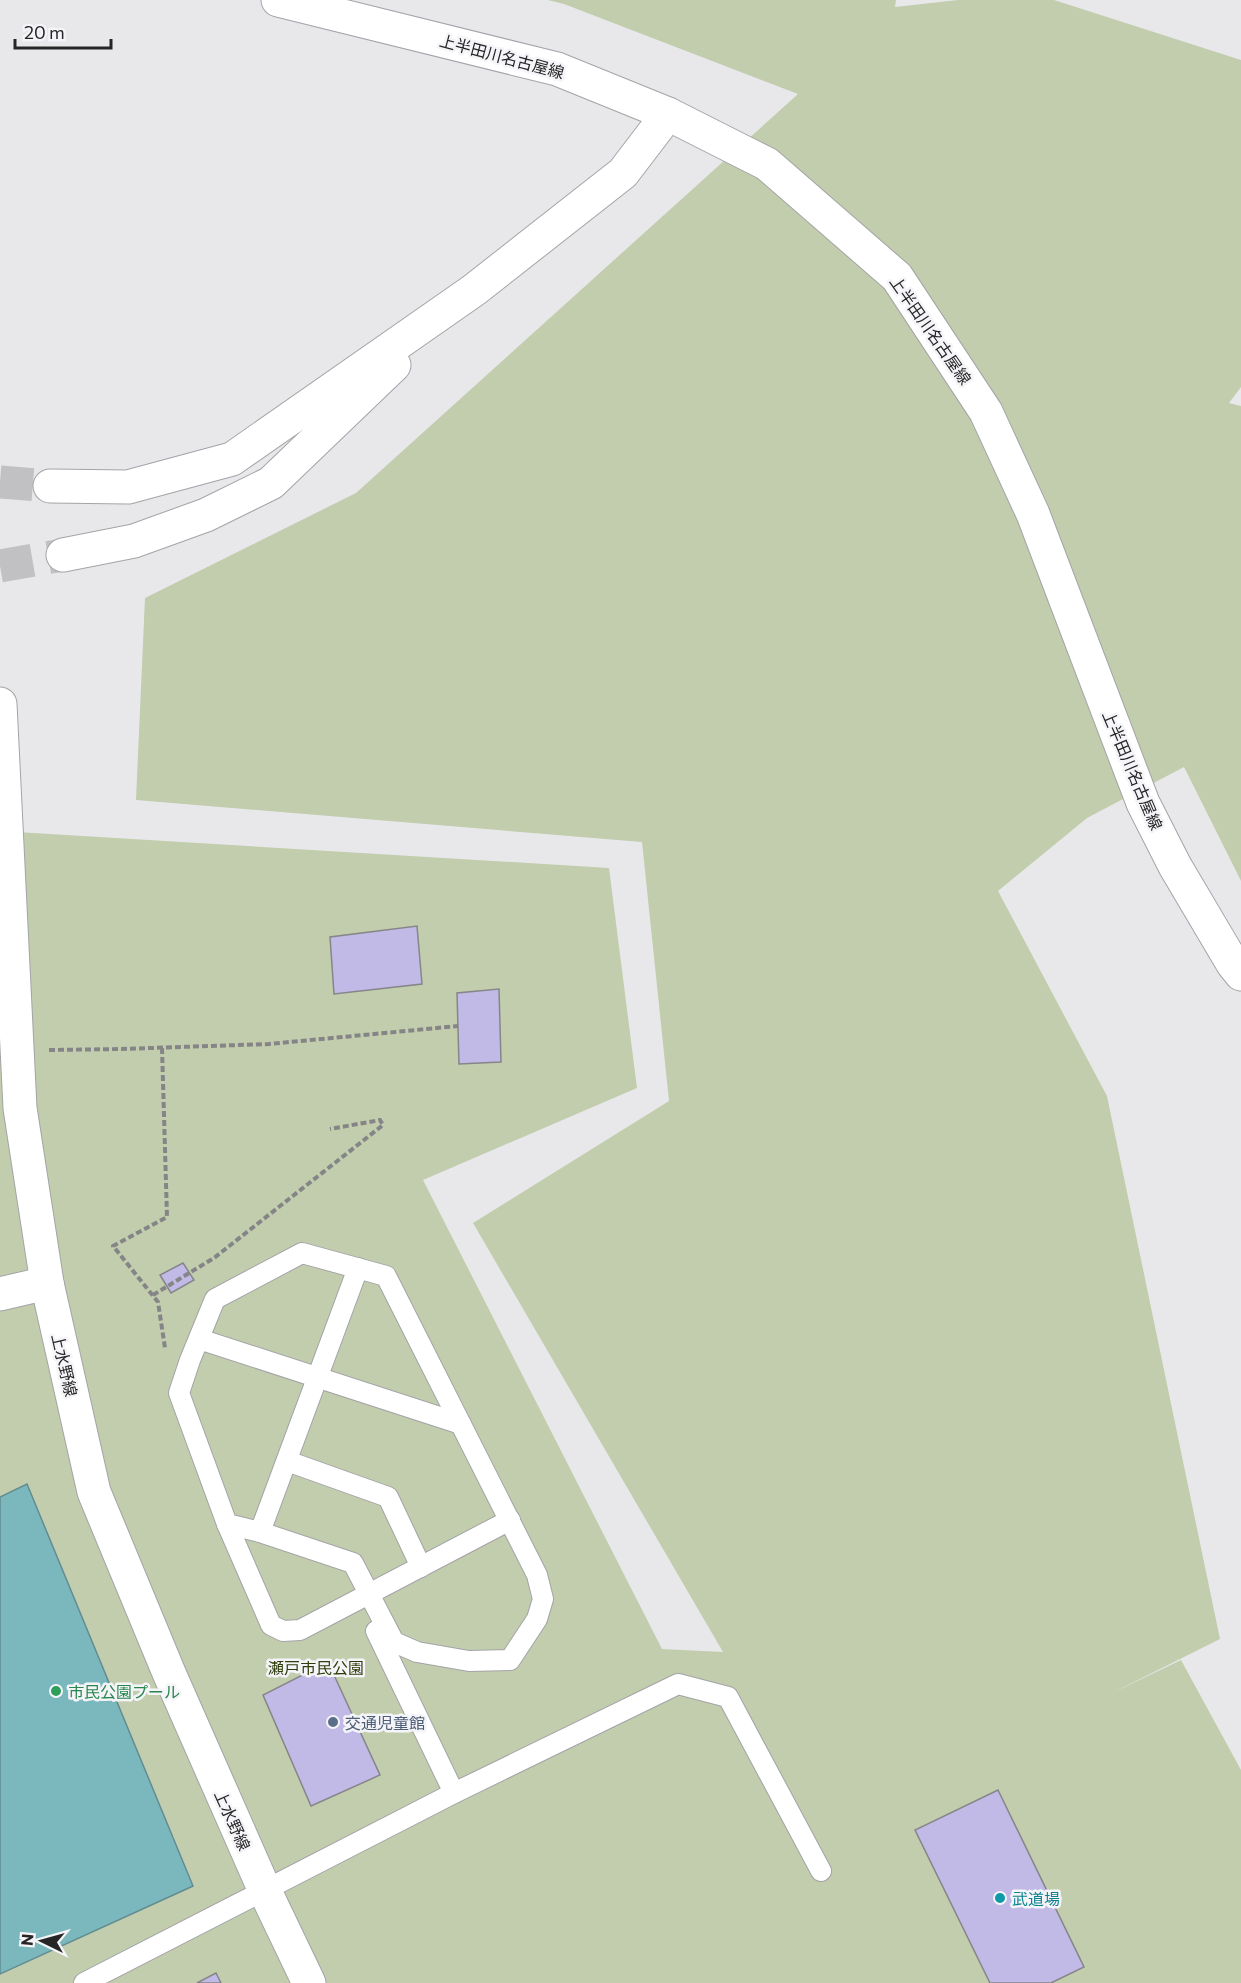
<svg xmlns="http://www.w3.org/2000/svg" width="1241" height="1983" viewBox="0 0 1241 1983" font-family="Commissioner,'Noto Sans JP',sans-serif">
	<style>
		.green { fill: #c1cdad }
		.water { fill: #7bb8be; stroke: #628c91; stroke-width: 1.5 }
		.building { fill: #c1b9e6; stroke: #868589; stroke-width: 1.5 }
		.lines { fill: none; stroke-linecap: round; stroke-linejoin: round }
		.street-tunnel { stroke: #c1c1c4; stroke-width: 33; stroke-dasharray: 33 16; stroke-linecap: butt }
		.lane-casing { stroke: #a4a4a8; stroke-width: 22 }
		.street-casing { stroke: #a4a4a8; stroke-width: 35 }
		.secondary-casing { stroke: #a4a4a8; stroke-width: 35 }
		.path { stroke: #858587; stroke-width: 4; stroke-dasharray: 6 3; stroke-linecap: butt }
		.lane { stroke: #fff; stroke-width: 20 }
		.street { stroke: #fff; stroke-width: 33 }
		.secondary { stroke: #fff; stroke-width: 33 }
		.leisure-dot { fill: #2e9e5b; stroke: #f5f5f9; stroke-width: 2 }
		.service-dot { fill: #5c6f8a; stroke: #f5f5f9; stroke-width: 2 }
		.culture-dot { fill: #0f9aa8; stroke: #f5f5f9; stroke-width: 2 }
		.labels { text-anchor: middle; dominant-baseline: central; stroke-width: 5; stroke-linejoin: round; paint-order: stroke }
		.street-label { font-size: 16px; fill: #262627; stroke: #f5f5f9 }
		.park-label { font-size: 16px; fill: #2f3d0a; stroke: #f5f5f9 }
		.leisure-label { font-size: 16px; fill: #27864d; stroke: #f5f5f9; text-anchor: start }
		.service-label { font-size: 16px; fill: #4e5e75; stroke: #f5f5f9; text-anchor: start }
		.culture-label { font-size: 16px; fill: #0d838f; stroke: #f5f5f9; text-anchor: start }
	</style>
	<rect width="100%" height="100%" fill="#e8e8eb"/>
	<path class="green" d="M548,0H896L895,7L958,0H1054L1241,60V387L1229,403L1241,406V881L1184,767L1087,818L998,891L1107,1096L1220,1639L1110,1694L1181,1660L1241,1770V1983H0V831L609,868L637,1088L423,1180L662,1649L723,1652L473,1223L669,1101L642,842L136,800L145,598L356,493L798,94L564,4Z"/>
	<path class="water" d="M27,1484L193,1886L0,1974V1497Z"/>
	<g class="building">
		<path d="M417,926L422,984L334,994L330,937Z"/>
		<path d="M499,989L501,1062L459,1064L457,993Z"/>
		<path d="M183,1263L194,1280L171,1293L160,1275Z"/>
		<path d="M328,1662L380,1775L311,1806L263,1695Z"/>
		<path d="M998,1790L1084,1967L1051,1983H990L915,1830Z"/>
		<path d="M216,1973L221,1983H197Z"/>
	</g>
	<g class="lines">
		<g class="street-tunnel">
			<path d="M0,482L50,486"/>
			<path d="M0,566L63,555"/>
		</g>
		<defs>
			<g id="lane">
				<path d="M302,1253L386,1276L537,1575L543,1599L537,1619L510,1660L469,1661L417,1652L394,1642L353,1563L260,1532L227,1524L179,1393L190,1360L215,1299Z"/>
				<path d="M199,1339L461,1424"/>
				<path d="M287,1461L388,1497L421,1567"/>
				<path d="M227,1524L271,1625L283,1631L300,1630L510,1520"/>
				<path d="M260,1532L358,1268"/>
				<path d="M376,1631L454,1793"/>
				<path d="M84,1983L454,1793L678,1684L728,1697L821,1871"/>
			</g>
			<g id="street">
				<path d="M50,486L128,487L232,459L474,290L623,173L668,114"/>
				<path d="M63,555L134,541L206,515L271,483L394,365"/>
				<path d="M0,1294L47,1283"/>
			</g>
			<g id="secondary">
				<path d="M278,0L557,69L668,114L767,164L897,277L986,412L1033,514L1143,803L1175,866L1233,964L1241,974"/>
				<path d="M0,704L20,1108L47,1283L94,1492L169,1673L265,1891L309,1983"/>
			</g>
		</defs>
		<use href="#lane" class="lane-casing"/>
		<use href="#street" class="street-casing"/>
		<use href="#secondary" class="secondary-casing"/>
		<g class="path">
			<path d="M162,1048L167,1217L113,1246L158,1302L165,1348"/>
			<path d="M49,1050L121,1049L269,1044L458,1026"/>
			<path d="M153,1295L214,1258L383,1125L380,1120L330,1129"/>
		</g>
		<use href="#lane" class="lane"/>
		<use href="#street" class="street"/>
		<use href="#secondary" class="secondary"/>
	</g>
	<circle class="leisure-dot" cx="56" cy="1691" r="6"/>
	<circle class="service-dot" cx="333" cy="1722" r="6"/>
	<circle class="culture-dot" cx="1000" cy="1898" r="6"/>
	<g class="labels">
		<g class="street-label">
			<text transform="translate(502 56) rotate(15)">上半田川名古屋線</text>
			<text transform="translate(931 330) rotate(55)">上半田川名古屋線</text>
			<text transform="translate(1133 770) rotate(67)">上半田川名古屋線</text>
			<text transform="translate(65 1365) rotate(77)">上水野線</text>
			<text transform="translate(233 1820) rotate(66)">上水野線</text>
		</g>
		<g class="park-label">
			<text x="316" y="1667">瀬戸市民公園</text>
		</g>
		<g class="leisure-label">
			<text x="68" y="1691">市民公園プール</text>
		</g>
		<g class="service-label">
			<text x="345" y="1722">交通児童館</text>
		</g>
		<g class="culture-label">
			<text x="1012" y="1898">武道場</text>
		</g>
	</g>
	<g transform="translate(42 1941) rotate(275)" stroke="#f5f5f9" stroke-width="4.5" paint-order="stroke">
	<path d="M0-4.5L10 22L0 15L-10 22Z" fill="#262627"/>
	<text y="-9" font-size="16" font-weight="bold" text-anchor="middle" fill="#262627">N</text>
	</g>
	<path d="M15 39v9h96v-9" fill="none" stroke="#262627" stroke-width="3"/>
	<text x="24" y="39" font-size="18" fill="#262627" stroke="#f5f5f9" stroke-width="4.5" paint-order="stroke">20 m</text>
</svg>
